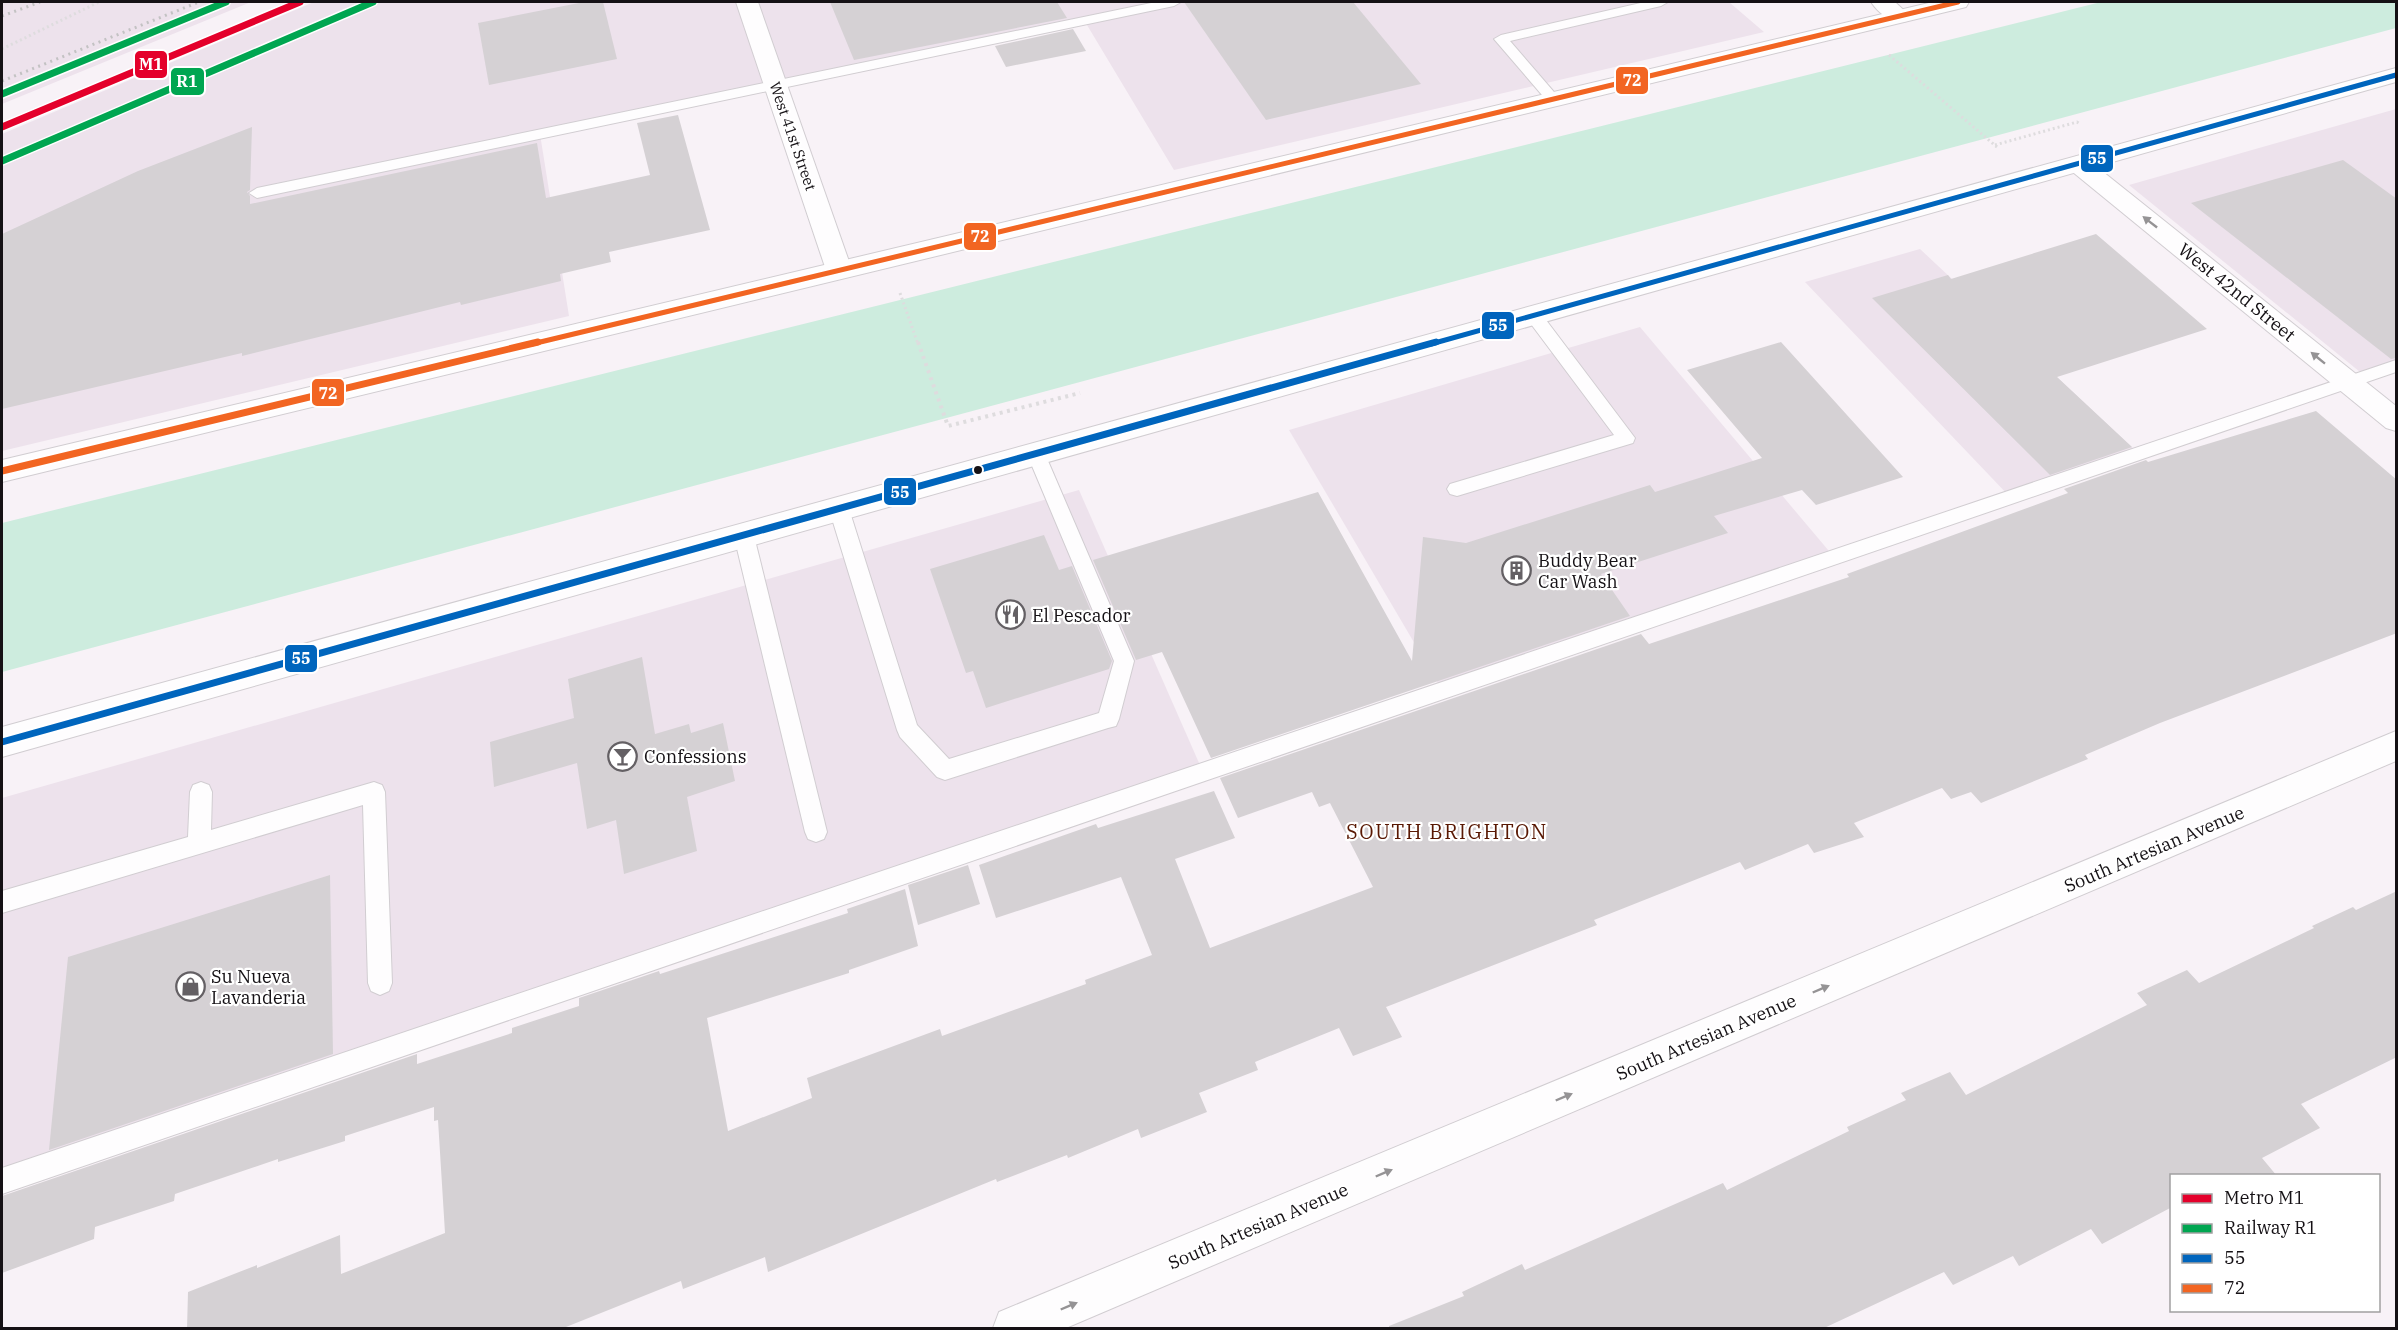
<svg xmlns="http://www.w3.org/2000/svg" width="2398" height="1330" viewBox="0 0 2398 1330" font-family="'IBM Plex Serif',serif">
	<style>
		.built { fill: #ede2ec }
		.green { fill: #cdecde }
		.building { fill: #d5d1d4 }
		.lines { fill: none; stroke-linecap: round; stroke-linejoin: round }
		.service-casing { stroke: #d1cdd1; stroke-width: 2 }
		.minor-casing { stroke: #d1cdd1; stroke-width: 2 }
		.tertiary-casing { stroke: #d1cdd1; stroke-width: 2 }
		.secondary-casing { stroke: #d1cdd1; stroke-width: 2 }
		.path-far1 { stroke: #dedcde; stroke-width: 3; stroke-dasharray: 2 3; stroke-linecap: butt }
		.path { stroke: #dedcde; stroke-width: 4; stroke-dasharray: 3 4.5; stroke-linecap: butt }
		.service { fill: #fefdfe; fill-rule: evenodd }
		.minor { fill: #fefdfe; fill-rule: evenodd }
		.tertiary { fill: #fefdfe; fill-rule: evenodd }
		.secondary { fill: #fefdfe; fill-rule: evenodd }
		.rail { stroke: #c3c2c3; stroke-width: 3; stroke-dasharray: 2 4.5; stroke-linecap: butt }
		.bus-1-far1-casing { stroke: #fff; stroke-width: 8 }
		.bus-1-casing { stroke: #fff; stroke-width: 11 }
		.bus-2-far1-casing { stroke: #fff; stroke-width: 8 }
		.bus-2-casing { stroke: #fff; stroke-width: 11 }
		.bus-1-far1 { stroke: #0065bd; stroke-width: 5 }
		.bus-1 { stroke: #0065bd; stroke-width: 7 }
		.bus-2-far1 { stroke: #f26522; stroke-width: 5 }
		.bus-2 { stroke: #f26522; stroke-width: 7 }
		.rail-1-casing { stroke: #fff; stroke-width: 10 }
		.rail-1 { stroke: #00a651; stroke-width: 7 }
		.metro-1-casing { stroke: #fff; stroke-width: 10 }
		.metro-1 { stroke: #e4002b; stroke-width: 7 }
		.oneway { fill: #959395 }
		.bus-dot { fill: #151115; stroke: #fff; stroke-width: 2 }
		.labels { text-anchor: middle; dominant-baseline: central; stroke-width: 4.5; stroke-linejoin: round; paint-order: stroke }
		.far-street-label { font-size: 15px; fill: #151115; stroke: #fff }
		.street-label { font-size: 18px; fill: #151115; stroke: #fff }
		.poi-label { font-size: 18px; fill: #151115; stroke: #fff; text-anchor: start }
		.neighbourhood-label { font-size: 20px; letter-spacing: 1.5px; fill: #591803; stroke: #fff }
		.line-badge { stroke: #fff; stroke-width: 2 }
		.badge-label { font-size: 16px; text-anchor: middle; font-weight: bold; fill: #fff }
	</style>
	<rect width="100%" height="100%" fill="#f8f2f7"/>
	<g class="built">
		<path d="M2,2H251L2,104Z"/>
		<path d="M314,2H1729L1764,32L1174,170L1084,20L540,134L569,316L2,451V134Z"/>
		<path d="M2396,109V366L2365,376L2129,185Z"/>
		<path d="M1920,249L2138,453L2010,497L1805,282Z"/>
		<path d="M1640,327L1834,557L1442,690L1289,430Z"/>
		<path d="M1079,490L1203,772L2,1181V798Z"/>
	</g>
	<path class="green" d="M2101,2H2396V28L2,672V523Z"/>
	<g class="building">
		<path d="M584,2H603L617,59L489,85L478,23Z"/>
		<path d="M830,2H1057L1067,18L854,60Z"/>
		<path d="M1184,2H1353L1421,84L1266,120Z"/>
		<path d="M1073,29L1086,51L1006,67L995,46Z"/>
		<path d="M678,115L710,230L609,252L611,262L560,274L561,281L461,305L460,302L242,356V353L2,409V234L138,171L252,127L250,190L247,192L250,196V204L537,143L546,198L650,175L637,123Z"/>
		<path d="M2343,160L2397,199V358L2391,359L2191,203Z"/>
		<path d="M2096,234L2207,329L2057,377L2132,447L2050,475L1872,298L1948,275L1951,279Z"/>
		<path d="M1781,342L1903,477L1816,505L1802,490L1714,516L1728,533L1601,574L1630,616L1211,758L1162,652L1136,660L1093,560L1318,492L1412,661L1423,537L1466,543L1650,485L1655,492L1762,458L1687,370Z"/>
		<path d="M2316,411L2397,480V633L2160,723L2085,755L2088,759L1981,803L1971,792L1951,799L1942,788L1854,823L1864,837L1814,853L1808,844L1745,870L1740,862L1594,920L1597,925L1386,1007L1402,1037L1353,1056L1339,1028L1255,1062L1258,1070L1199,1093L1207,1112L1141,1138L1138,1129L1068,1158L1067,1155L997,1182L996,1179L768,1272L765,1257L683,1289L681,1281L561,1329H187L188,1292L257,1265V1268L340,1235L341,1274L445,1233L438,1120L434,1121V1107L345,1136V1141L278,1162V1159L175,1194L174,1201L95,1227L94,1239L2,1273V1196L417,1054V1064L512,1033V1028L579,1006V998L659,971L660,974L848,913L847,909L905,889L918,946L849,970V973L707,1018L728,1131L812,1098L807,1078L940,1029L942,1036L1086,984L1085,980L1152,955L1121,877L996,918L979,865L1096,824L1098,828L1214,791L1235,838L1175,859L1210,948L1373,887L1330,803L1319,807L1312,792L1238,818L1220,778L1641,634L1649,644L1849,577L1847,574L2068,493L2064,489L2146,460L2148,462Z"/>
		<path d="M1044,535L1059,570L1072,566L1112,661L1109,669L986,708L973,671L966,673L930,569Z"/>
		<path d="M642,657L655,734L689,724L691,733L723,723L735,781L687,797L697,851L624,874L616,820L587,829L577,763L494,787L490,742L574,718L568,679Z"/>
		<path d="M968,865L980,904L918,925L908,885Z"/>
		<path d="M330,875L333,1054L49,1150L68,957Z"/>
		<path d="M2397,891V1057L2301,1104L2320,1128L2262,1158L2277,1176H2172V1207L2102,1244L2091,1229L2019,1266L2013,1256L1953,1285L1944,1272L1822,1329H1389V1326L1464,1296L1462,1292L1522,1264L1525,1270L1723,1183L1727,1190L1849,1131L1847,1127L1906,1100L1901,1093L1950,1072L1966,1095L2147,1005L2137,993L2187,970L2199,983L2314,928L2312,926L2353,907L2356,910Z"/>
	</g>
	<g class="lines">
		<defs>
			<g id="service">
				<path d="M1156,2H1181L1174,6L257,198L249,193L257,188Z"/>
				<path d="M1645,2H1668L1661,6L1510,41L1560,99L1553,103L1548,102L1494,39L1501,35Z"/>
				<path d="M1534,310L1540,312L1635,438L1633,443L1457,496L1450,494L1447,489L1450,484L1614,435L1528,320L1525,316L1528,312Z"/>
				<path d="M2396,360V372L2,1194V1168Z"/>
				<path d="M1036,447L1043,449L1045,454L1134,661L1119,719L1116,726L1108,728L945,780L937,777L900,737L897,730L829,509L832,504L839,502L846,504L849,509L917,725L949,759L1099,713L1114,661L1027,454L1029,449Z"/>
				<path d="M744,528L751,531L754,536L827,832L824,839L816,842L808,839L805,832L734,536L737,531Z"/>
				<path d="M201,782L209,785L212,792L211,830L374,782L382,785L385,792L392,983L389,991L380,995L371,991L368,983L363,805L2,913V891L188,837L190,792L193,785Z"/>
			</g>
			<g id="minor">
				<path d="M736,2H758L852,270L848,276L839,279L830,276L826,270Z"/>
				<path d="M1871,2H1895L1910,16L1907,21C1892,24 1879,14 1871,2Z"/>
				<path d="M2078,156L2087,159L2396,406V431L2386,428L2069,169L2066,164L2069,159Z"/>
				<path d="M2396,731V761L1066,1328H993L999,1312Z"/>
			</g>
			<path id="tertiary" d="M1933,2H1969L1966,7L1958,9L2,482V460Z"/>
			<path id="secondary" d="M2396,68V82L2,757V727Z"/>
		</defs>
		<use href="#service" class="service-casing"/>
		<use href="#minor" class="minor-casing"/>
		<use href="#tertiary" class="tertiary-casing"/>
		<use href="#secondary" class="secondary-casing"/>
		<g class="path-far1">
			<path d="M2,49L99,2"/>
			<path d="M1889,55L1997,147"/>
			<path d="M1995,145L2077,122L2080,124"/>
			<path d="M900,293L918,344"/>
		</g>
		<path class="path" d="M918,342L948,426L1080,393"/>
		<use href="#service" class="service"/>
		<use href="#minor" class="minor"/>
		<use href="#tertiary" class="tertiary"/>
		<use href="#secondary" class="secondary"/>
		<g class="rail">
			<path d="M2,16L40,2"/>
			<path d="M2,81L199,2"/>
			<path d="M2,94L226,2"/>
			<path d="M2,161L373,2"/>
		</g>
		<defs>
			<path id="bus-1-far1" d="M1431,344L2396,75"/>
			<path id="bus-1" d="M2,742L1436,342"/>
			<path id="bus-2-far1" d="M532,344L1958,2"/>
			<path id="bus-2" d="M2,471L538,342"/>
		</defs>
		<use href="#bus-1-far1" class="bus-1-far1-casing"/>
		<use href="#bus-1" class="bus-1-casing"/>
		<use href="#bus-2-far1" class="bus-2-far1-casing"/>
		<use href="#bus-2" class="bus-2-casing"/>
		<use href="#bus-1-far1" class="bus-1-far1"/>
		<use href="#bus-1" class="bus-1"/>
		<use href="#bus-2-far1" class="bus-2-far1"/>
		<use href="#bus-2" class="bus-2"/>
		<defs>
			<g id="rail-1">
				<path d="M2,94L226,2"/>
				<path d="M2,161L373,2"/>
			</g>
		</defs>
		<use href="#rail-1" class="rail-1-casing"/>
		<use href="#rail-1" class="rail-1"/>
		<defs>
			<path id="metro-1" d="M2,127L300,2"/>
		</defs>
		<use href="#metro-1" class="metro-1-casing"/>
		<use href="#metro-1" class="metro-1"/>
	</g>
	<defs><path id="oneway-solid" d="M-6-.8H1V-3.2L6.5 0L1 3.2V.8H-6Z" transform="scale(1.5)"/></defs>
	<g class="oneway">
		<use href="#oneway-solid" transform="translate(2150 222) rotate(-142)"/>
		<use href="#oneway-solid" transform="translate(2318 358) rotate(-141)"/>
		<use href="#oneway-solid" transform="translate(1821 989) rotate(-23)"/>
		<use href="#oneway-solid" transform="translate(1564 1097) rotate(-23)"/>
		<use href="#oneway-solid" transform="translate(1384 1173) rotate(-23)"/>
		<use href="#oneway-solid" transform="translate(1069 1306) rotate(-23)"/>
	</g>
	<defs>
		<symbol id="building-ring" viewBox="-11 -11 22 22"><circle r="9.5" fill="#fff" stroke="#646064" stroke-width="1.5"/><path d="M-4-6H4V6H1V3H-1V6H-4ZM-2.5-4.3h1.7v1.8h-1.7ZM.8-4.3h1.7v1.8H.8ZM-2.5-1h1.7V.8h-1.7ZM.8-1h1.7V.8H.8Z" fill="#646064"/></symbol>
		<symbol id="restaurant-ring" viewBox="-11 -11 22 22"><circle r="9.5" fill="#fff" stroke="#646064" stroke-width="1.5"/><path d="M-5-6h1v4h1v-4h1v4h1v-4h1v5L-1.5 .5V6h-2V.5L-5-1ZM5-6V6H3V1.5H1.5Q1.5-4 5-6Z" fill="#646064"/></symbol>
		<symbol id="bar-ring" viewBox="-11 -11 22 22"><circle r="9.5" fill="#fff" stroke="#646064" stroke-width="1.5"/><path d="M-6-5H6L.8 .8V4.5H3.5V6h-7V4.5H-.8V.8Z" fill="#646064"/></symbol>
		<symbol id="shop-ring" viewBox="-11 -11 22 22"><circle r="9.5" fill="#fff" stroke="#646064" stroke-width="1.5"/><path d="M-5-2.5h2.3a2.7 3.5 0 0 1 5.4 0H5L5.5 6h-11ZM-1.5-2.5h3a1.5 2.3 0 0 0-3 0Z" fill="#646064"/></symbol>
	</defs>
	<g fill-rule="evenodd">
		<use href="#building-ring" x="1500" y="554" width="33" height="33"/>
		<use href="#restaurant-ring" x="994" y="598" width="33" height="33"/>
		<use href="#bar-ring" x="606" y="740" width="33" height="33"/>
		<use href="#shop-ring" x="174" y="970" width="33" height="33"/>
	</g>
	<circle class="bus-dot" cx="978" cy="470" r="5"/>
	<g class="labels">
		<g class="far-street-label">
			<text transform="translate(793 136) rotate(71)">West 41st Street</text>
		</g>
		<g class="street-label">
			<text transform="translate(2237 292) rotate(39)">West 42nd Street</text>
			<text transform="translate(2154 849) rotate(-23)">South Artesian Avenue</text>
			<text transform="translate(1706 1037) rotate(-23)">South Artesian Avenue</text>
			<text transform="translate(1258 1226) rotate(-23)">South Artesian Avenue</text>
		</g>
		<g class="poi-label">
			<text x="1538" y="560">Buddy Bear<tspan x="1538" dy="21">Car Wash</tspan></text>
			<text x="1032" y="615">El Pescador</text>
			<text x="644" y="756">Confessions</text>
			<text x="211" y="976">Su Nueva<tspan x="211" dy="21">Lavanderia</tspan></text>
		</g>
		<g class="neighbourhood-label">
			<text x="1447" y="831">SOUTH BRIGHTON</text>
		</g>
	</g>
	<g class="line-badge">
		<rect x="134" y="50" width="34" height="29" rx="6" fill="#e4002b"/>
		<rect x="1615" y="66" width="34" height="29" rx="6" fill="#f26522"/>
		<rect x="170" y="67" width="35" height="29" rx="6" fill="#00a651"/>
		<rect x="2080" y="144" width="34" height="29" rx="6" fill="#0065bd"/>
		<rect x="963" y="222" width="34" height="29" rx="6" fill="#f26522"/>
		<rect x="1481" y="311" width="34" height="29" rx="6" fill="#0065bd"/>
		<rect x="311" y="378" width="34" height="29" rx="6" fill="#f26522"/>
		<rect x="883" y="477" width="34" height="29" rx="6" fill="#0065bd"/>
		<rect x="284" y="644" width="34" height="29" rx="6" fill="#0065bd"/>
	</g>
	<g class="badge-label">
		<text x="151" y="70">M1</text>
		<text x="1632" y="86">72</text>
		<text x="187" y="87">R1</text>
		<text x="2097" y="164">55</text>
		<text x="980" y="242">72</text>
		<text x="1498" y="331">55</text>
		<text x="328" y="399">72</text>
		<text x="900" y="498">55</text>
		<text x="301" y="664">55</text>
	</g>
	<rect width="2398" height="1330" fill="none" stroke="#151115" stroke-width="6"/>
	<rect x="2170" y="1174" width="210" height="138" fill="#ffffff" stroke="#a1a0a1" stroke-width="1.5"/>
	<rect x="2182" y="1194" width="30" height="9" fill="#e4002b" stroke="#a1a0a1" stroke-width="1.5"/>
	<text x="2224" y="1204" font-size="18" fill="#151115">Metro M1</text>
	<rect x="2182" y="1224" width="30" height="9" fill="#00a651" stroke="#a1a0a1" stroke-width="1.5"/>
	<text x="2224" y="1234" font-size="18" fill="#151115">Railway R1</text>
	<rect x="2182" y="1254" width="30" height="9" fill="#0065bd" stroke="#a1a0a1" stroke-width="1.5"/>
	<text x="2224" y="1264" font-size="18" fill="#151115">55</text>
	<rect x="2182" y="1284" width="30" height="9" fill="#f26522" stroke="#a1a0a1" stroke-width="1.5"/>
	<text x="2224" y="1294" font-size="18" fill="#151115">72</text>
</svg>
